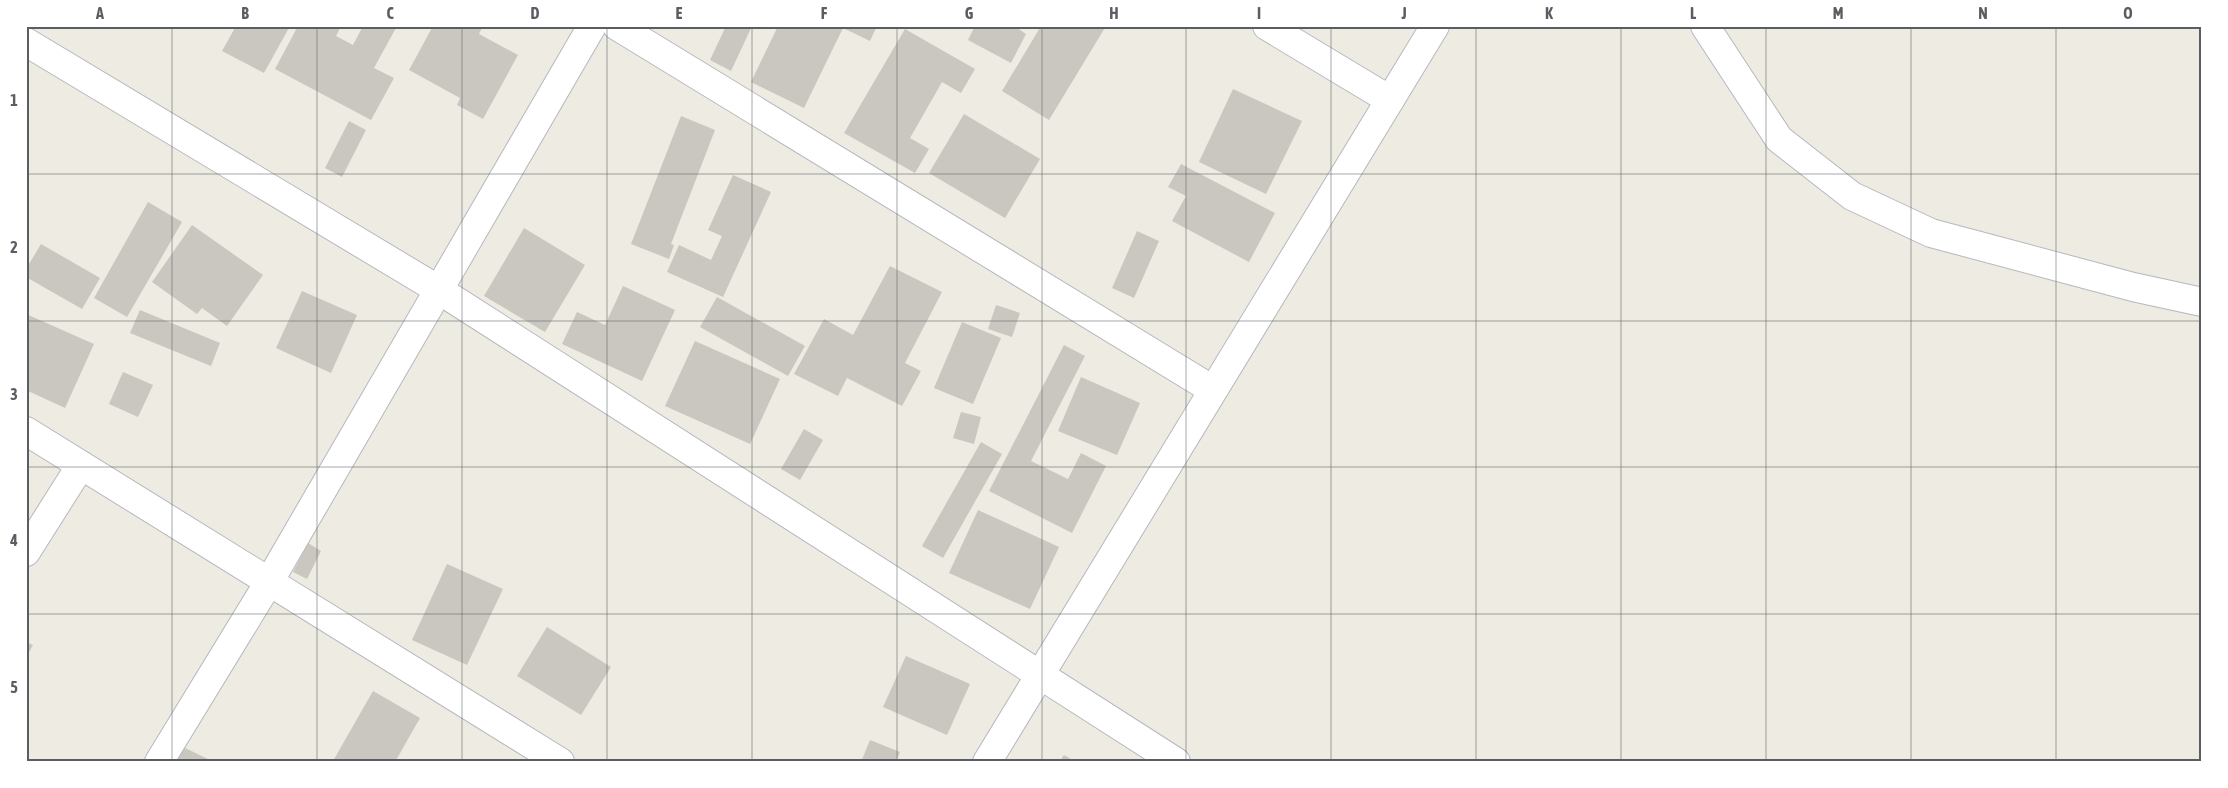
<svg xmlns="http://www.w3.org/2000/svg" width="2228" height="788" viewBox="0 0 2228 788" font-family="'Asap Condensed',sans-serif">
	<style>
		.building { fill: #cac7c1 }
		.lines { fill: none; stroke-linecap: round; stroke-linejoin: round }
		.minor-casing { stroke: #b5b8bd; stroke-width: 30 }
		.minor { stroke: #fff; stroke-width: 28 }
		.grid { fill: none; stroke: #5a5e63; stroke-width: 1; stroke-opacity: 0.55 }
		.neatline { fill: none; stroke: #5a5e63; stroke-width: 2 }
		.grid-label { font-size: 16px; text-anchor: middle; font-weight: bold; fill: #5a5e63 }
	</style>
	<rect width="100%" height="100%" fill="#edebe2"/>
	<g class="building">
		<path d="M236,26H290L264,73L222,51Z"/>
		<path d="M298,26H341L336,36L353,45L363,26H397L374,68L394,78L371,120L275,69Z"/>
		<path d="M433,26H483L479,34L518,55L483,119L457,105L460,98L409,70Z"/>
		<path d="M726,26H752L731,71L710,60Z"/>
		<path d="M778,26H877L870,41L843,28L804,108L751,82Z"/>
		<path d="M975,26H1014L1026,34L1011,63L968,40Z"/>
		<path d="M1041,26H1106L1049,120L1002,91Z"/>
		<path d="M905,29L975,69L961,93L942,82L910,138L929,149L915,173L844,133Z"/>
		<path d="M1233,89L1302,121L1266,194L1199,162Z"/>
		<path d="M964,114L1040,159L1005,218L929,173Z"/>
		<path d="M681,116L715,130L671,244L674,245L669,259L631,244Z"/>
		<path d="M349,121L366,130L342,177L325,168Z"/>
		<path d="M1181,164L1275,213L1249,262L1172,221L1186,196L1168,187Z"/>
		<path d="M733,175L771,192L723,297L667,272L679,245L711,260L722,236L708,230Z"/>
		<path d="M148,202L182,222L127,317L94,298Z"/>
		<path d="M192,225L263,275L227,326L202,308L197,314L152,282Z"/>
		<path d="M524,228L585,265L545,332L484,296Z"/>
		<path d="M1137,231L1159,241L1134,298L1112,288Z"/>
		<path d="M41,244L100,278L82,309L26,277V269Z"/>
		<path d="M890,266L942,292L905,363L921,371L902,406L847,378L838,396L794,374L824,319L853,335Z"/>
		<path d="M623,286L675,310L642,381L562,344L577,312L605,325Z"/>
		<path d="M302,291L357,315L331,373L276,348Z"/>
		<path d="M717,297L805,346L788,376L700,327Z"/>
		<path d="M996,305L1020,313L1012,337L988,329Z"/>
		<path d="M140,310L220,343L211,366L130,333Z"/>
		<path d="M26,314L94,344L65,408L26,390Z"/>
		<path d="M962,322L1001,338L973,404L934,388Z"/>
		<path d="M695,341L780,379L750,444L665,406Z"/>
		<path d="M1064,345L1085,356L1031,461L1068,479L1081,453L1106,466L1072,533L989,491Z"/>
		<path d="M123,372L153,385L138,417L109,404Z"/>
		<path d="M1081,377L1140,403L1117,455L1058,431Z"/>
		<path d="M961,412L981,417L974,444L953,438Z"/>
		<path d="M804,429L823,440L800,480L781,469Z"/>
		<path d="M981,442L1002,454L943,558L922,546Z"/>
		<path d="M978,510L1059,547L1030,609L949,573Z"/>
		<path d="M308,543L321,551L307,579L293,572Z"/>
		<path d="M447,564L503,589L467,665L412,640Z"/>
		<path d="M547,627L611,667L581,715L517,676Z"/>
		<path d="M26,642L33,645L26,658Z"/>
		<path d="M906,656L970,684L947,735L883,707Z"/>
		<path d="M373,691L420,718L395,762H334L333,761Z"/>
		<path d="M870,740L900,752L896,762H861Z"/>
		<path d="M181,746L214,762H173Z"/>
		<path d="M1064,755L1076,762H1059Z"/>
	</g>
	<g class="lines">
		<defs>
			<g id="minor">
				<path d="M617,26L1213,390"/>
				<path d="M1267,26L1390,100"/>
				<path d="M1705,26L1779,139L1852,196L1931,233L2133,287L2202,302"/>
				<path d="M26,42L439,290L1176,762"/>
				<path d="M26,431L560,762"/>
				<path d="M26,552L81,465"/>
				<path d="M159,762L269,582L592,26"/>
				<path d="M987,762L1435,26"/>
			</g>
		</defs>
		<use href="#minor" class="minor-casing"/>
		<use href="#minor" class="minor"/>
	</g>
	<path class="grid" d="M172,26V762M317,26V762M462,26V762M607,26V762M752,26V762M897,26V762M1042,26V762M1186,26V762M1331,26V762M1476,26V762M1621,26V762M1766,26V762M1911,26V762M2056,26V762M26,174H2202M26,321H2202M26,467H2202M26,614H2202"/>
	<rect width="2228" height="788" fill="none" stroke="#ffffff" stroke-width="55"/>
	<rect x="28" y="28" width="2172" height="732" class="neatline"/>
	<g class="grid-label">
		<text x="100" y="19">A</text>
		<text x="245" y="19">B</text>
		<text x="390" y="19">C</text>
		<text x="535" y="19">D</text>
		<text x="679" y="19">E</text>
		<text x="824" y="19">F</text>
		<text x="969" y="19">G</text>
		<text x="1114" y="19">H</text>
		<text x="1259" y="19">I</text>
		<text x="1404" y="19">J</text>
		<text x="1549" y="19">K</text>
		<text x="1693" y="19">L</text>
		<text x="1838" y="19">M</text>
		<text x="1983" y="19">N</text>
		<text x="2128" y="19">O</text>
		<text x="14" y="106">1</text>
		<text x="14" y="253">2</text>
		<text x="14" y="400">3</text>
		<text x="14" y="546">4</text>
		<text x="14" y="693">5</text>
	</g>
</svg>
